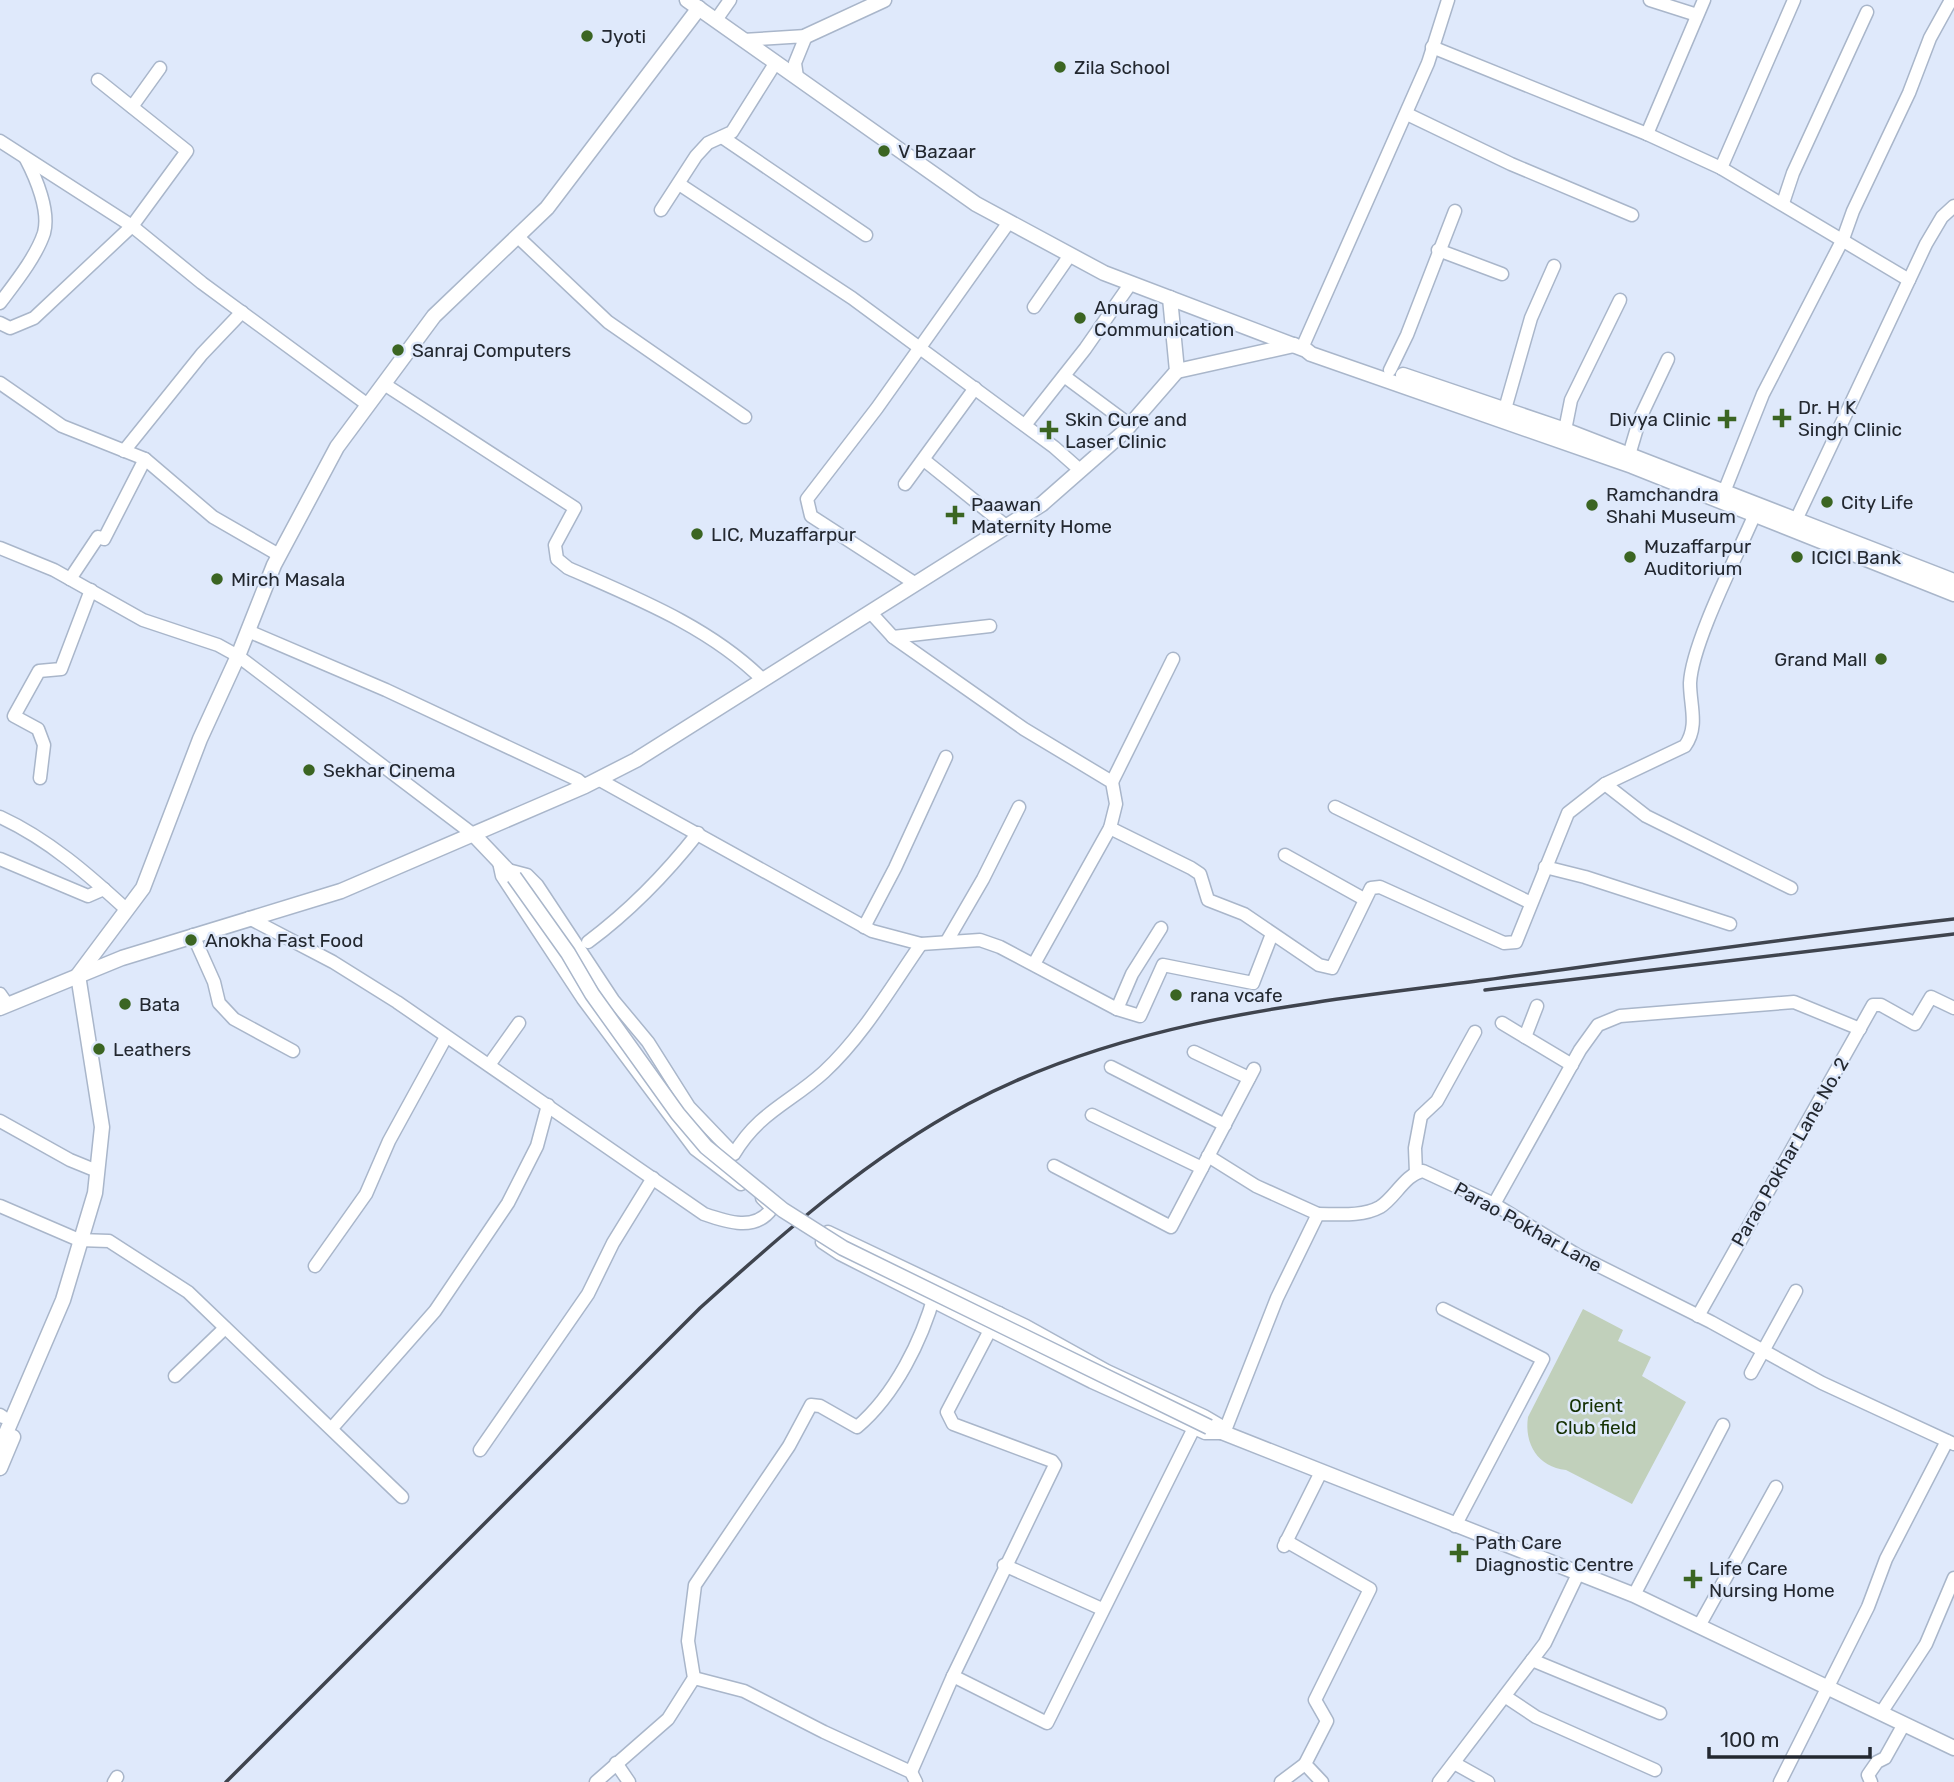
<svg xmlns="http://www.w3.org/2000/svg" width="1954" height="1782" viewBox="0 0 1954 1782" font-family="Rubik,sans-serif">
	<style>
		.green { fill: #c1d0bb }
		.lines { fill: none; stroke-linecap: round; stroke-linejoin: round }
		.minor-casing { stroke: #a9b6ca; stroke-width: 15 }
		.major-casing { stroke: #a9b6ca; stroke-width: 17 }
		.minor { stroke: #fff; stroke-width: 12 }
		.major { stroke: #fff; stroke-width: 14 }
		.rail { stroke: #3f444e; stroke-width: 3.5 }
		.major-bridge-casing { stroke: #a9b6ca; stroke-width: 17; stroke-linecap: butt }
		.major-bridge { stroke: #fff; stroke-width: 14 }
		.poi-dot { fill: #3b6522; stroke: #dfe9fb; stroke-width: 2.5 }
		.labels { text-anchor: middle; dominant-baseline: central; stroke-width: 5; stroke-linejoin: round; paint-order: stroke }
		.poi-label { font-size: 19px; fill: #232830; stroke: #dfe9fb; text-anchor: start }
		.street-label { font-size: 19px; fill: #232830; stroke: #dfe9fb }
		.park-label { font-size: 19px; fill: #163204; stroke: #dfe9fb }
	</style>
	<rect width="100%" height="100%" fill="#dfe9fb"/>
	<path class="green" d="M1583,1309L1623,1330L1618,1341L1651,1357L1642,1376L1686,1402L1632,1504L1566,1470C1538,1467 1524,1444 1528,1417Z"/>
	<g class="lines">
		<defs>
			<g id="minor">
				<path d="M1650,0L1697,15"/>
				<path d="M716,20L730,0"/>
				<path d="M743,40L806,36L795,63L797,77"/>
				<path d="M1432,47L1647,134L1721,168L1909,280"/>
				<path d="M132,107L160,68"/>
				<path d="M1407,114L1511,164L1632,215"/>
				<path d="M1647,134L1704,0"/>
				<path d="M722,137L866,235"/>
				<path d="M0,141L132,226L202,283L368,405"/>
				<path d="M1721,168L1794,0"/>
				<path d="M679,184L852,298L1054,447L1080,470"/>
				<path d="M1783,203L1793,173L1867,12"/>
				<path d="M661,210L696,156L708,143L732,132L776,62"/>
				<path d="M517,236L608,322L745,417"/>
				<path d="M1438,250L1502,274"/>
				<path d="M0,303C15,283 36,257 44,233C50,211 36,178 26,159"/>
				<path d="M1034,307L1070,255"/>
				<path d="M0,323L10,328L34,318L132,226L187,151L98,80"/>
				<path d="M1302,348L1428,63L1448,0"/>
				<path d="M1390,370L1407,335L1455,211"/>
				<path d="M1064,376L1130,425"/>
				<path d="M0,383L62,426L145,459L213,517L279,555"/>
				<path d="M384,384L575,508L555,545L557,559L568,568C636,598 710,627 763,680"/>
				<path d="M1505,409L1531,318L1554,266"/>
				<path d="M1025,425L1085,349L1131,283"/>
				<path d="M1565,430L1571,400L1620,300"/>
				<path d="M124,451L202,354L242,312"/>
				<path d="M1629,455L1640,418L1668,359"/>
				<path d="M924,460L1006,526"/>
				<path d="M905,484L975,388"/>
				<path d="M1724,492L1763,394L1843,239L1853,211L1909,93L1930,38L1951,0"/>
				<path d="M1796,520L1926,244L1942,217L1954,206"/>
				<path d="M0,548L54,570L143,620L218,645L238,656L474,835"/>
				<path d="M70,579L98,537L104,539L145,459"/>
				<path d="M916,584L811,516L807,499L877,408L1009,222"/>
				<path d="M872,614L893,637L1024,729L1112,782L1116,804L1110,828L1034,964"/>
				<path d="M248,631L386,690L578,780L585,786"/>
				<path d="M893,637L990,626"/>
				<path d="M40,778L44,745L38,729L14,716L39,671L61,669L91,590"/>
				<path d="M598,779L872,931L921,944L980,940L1000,947L1117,1009L1140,1016L1163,965L1253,983L1272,934"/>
				<path d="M1112,782L1173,659"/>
				<path d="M1605,784L1646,816L1791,888"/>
				<path d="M1335,807L1531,903"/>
				<path d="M0,817C48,839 89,875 127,910"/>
				<path d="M1110,828L1191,868L1200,874L1208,900L1244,914L1319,965L1332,968L1371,888L1380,887L1504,943L1516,942L1568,813L1605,784L1685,746C1699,726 1690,706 1690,683C1692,643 1737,556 1754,516"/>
				<path d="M1285,855L1364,899"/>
				<path d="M0,859L88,896L104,889"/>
				<path d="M499,862L502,876L583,999L695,1149L741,1184"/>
				<path d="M1545,867L1585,877L1730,924"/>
				<path d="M508,870L527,875L537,885L613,1000L648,1042L689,1107L734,1154C759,1112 790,1103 824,1072C863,1036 891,987 921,944"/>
				<path d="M249,918L333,962L397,1002L704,1214C727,1222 756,1232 772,1208L762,1198"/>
				<path d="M864,927L895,868L946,757"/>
				<path d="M193,935L214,982L219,1003L234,1019L293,1051"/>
				<path d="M947,941L983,879L1019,807"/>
				<path d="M588,942C631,910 665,875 698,833"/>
				<path d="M0,994L7,1004"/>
				<path d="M1117,1009L1132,974L1161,928"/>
				<path d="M1502,1023L1572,1065"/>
				<path d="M1525,1037L1537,1006"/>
				<path d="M1194,1052L1249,1078"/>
				<path d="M489,1065L519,1023"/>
				<path d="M1111,1067L1225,1125"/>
				<path d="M1092,1115L1202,1168"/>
				<path d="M0,1121L70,1160L97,1171"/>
				<path d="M1208,1156L1256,1186L1318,1214"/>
				<path d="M1054,1166L1171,1227L1254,1069"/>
				<path d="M1416,1173L1415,1148L1421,1116L1437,1101L1475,1032"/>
				<path d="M1494,1204L1580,1050L1598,1025L1620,1016L1794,1002L1860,1029"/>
				<path d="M0,1206L79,1240L109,1241L188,1292L402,1497"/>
				<path d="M828,1232L1026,1326L1107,1371L1204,1416L1221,1426L1224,1433H1205L1092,1382L840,1254L822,1242Z"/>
				<path d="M315,1266L366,1194L389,1141L446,1037"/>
				<path d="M1443,1309L1543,1359L1455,1526"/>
				<path d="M999,1313L947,1412L953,1424L1052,1461L1055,1465L953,1676L1047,1723L1194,1428"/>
				<path d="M1698,1316L1873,1005H1881L1915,1024L1931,997L1954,1008"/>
				<path d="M1751,1373L1796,1291"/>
				<path d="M175,1376L225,1328"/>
				<path d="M0,1415L3,1417"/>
				<path d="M332,1428L435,1311L508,1203L537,1146L548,1105"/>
				<path d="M1224,1433L1277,1298L1318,1214C1337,1214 1362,1217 1380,1207C1395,1198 1405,1174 1423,1171L1494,1204L1577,1255L1711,1322L1822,1383L1954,1444"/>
				<path d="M480,1450L588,1294L613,1243L653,1178"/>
				<path d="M1286,1541L1370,1589L1315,1700L1327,1721L1305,1764L1322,1782"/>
				<path d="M1284,1546L1321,1472"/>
				<path d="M1004,1565L1102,1609"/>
				<path d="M1634,1595L1723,1425"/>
				<path d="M1699,1626L1776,1487"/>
				<path d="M1532,1660L1660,1713"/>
				<path d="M694,1678L744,1691L824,1732L911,1772L916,1782"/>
				<path d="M1506,1697L1536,1717L1655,1770"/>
				<path d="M1881,1713L1926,1644L1954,1578"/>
				<path d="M616,1763L629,1782"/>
				<path d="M1454,1763L1488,1782"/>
				<path d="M911,1772L953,1676"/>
				<path d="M114,1782L117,1777"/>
				<path d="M596,1782L668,1719L694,1678L688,1641L695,1585L789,1446L811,1405L820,1406L857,1427C895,1395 922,1340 935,1293"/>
				<path d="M1281,1782L1305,1764"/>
				<path d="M1439,1782L1545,1643L1578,1574"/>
				<path d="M1780,1782L1868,1607L1886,1559L1947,1441"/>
				<path d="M1871,1782L1868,1775L1877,1762L1885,1758L1904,1724"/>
			</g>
			<g id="major">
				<path d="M687,0L976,204L1104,273L1306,350L1311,354L1632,466L1954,594"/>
				<path d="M806,36L884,0"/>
				<path d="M1177,371L1294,345"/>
				<path d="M1403,375L1565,430L1954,581"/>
				<path d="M474,835L514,877"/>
				<path d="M0,1008L122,958L341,891L585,786L636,760L1042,504L1124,432L1177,371L1170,298"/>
				<path d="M1209,1427L1634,1595L1954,1748"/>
				<path d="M0,1447L63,1300L95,1193L102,1127L78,975L143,888L200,739L238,656L274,565L337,447L434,316L547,208L699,8"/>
				<path d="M0,1468L13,1437"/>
			</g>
		</defs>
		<use href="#minor" class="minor-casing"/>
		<use href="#major" class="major-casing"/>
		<use href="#minor" class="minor"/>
		<use href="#major" class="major"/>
		<g class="rail">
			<path d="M1485,990L1954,934"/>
			<path d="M226,1782L700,1308C783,1233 869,1157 968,1104C1127,1019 1309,1003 1485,980C1641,959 1797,937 1954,919"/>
		</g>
		<defs>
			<path id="major-bridge" d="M514,877L568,953L592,994L678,1114L706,1147L783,1210L843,1248L1209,1427"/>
		</defs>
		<use href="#major-bridge" class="major-bridge-casing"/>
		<use href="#major-bridge" class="major-bridge"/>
	</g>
	<g class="poi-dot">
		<circle cx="587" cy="36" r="7"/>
		<circle cx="1060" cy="67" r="7"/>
		<circle cx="884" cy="151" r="7"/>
		<circle cx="1080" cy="318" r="7"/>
		<circle cx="398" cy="350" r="7"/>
		<path d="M1778.5 407.5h7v7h7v7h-7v7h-7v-7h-7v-7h7z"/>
		<path d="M1723.5 408.5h7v7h7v7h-7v7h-7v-7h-7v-7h7z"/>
		<path d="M1045.5 419.5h7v7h7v7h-7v7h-7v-7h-7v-7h7z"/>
		<circle cx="1827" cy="502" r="7"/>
		<circle cx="1592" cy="505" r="7"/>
		<path d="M951.5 504.5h7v7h7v7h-7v7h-7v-7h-7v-7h7z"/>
		<circle cx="697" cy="534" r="7"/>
		<circle cx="1630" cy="557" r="7"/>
		<circle cx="1797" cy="557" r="7"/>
		<circle cx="217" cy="579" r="7"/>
		<circle cx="1881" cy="659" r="7"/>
		<circle cx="309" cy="770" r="7"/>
		<circle cx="191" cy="940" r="7"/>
		<circle cx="1176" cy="995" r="7"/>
		<circle cx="125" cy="1004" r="7"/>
		<circle cx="99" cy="1049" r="7"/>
		<path d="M1455.5 1542.5h7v7h7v7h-7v7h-7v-7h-7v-7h7z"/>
		<path d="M1689.5 1568.5h7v7h7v7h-7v7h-7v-7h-7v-7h7z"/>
	</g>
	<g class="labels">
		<g class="poi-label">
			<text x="601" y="36">Jyoti</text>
			<text x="1074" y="67">Zila School</text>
			<text x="898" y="151">V Bazaar</text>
			<text x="1094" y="307">Anurag<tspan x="1094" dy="22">Communication</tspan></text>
			<text x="412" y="350">Sanraj Computers</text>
			<text x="1798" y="407">Dr. H K<tspan x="1798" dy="22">Singh Clinic</tspan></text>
			<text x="1065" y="419">Skin Cure and<tspan x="1065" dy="22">Laser Clinic</tspan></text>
			<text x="1711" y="419" text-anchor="end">Divya Clinic</text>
			<text x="1606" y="494">Ramchandra<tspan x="1606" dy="22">Shahi Museum</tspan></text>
			<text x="1841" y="502">City Life</text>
			<text x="971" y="504">Paawan<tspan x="971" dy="22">Maternity Home</tspan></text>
			<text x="711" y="534">LIC, Muzaffarpur</text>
			<text x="1644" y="546">Muzaffarpur<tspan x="1644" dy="22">Auditorium</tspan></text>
			<text x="1811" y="557">ICICI Bank</text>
			<text x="231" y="579">Mirch Masala</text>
			<text x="1867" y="659" text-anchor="end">Grand Mall</text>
			<text x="323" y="770">Sekhar Cinema</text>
			<text x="205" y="940">Anokha Fast Food</text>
			<text x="1190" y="995">rana vcafe</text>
			<text x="139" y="1004">Bata</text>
			<text x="113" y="1049">Leathers</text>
			<text x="1475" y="1542">Path Care<tspan x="1475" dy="22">Diagnostic Centre</tspan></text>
			<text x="1709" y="1568">Life Care<tspan x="1709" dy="22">Nursing Home</tspan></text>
		</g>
		<g class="street-label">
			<text transform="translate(1790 1152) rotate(-60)">Parao Pokhar Lane No. 2</text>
			<text transform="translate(1528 1227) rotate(29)">Parao Pokhar Lane</text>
		</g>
		<g class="park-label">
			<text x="1596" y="1405">Orient<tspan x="1596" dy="22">Club field</tspan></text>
		</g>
	</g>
	<path d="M1709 1747v10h161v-10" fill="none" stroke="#232830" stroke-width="3.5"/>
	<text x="1720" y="1747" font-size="21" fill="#232830" stroke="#dfe9fb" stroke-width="5" paint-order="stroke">100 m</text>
</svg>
